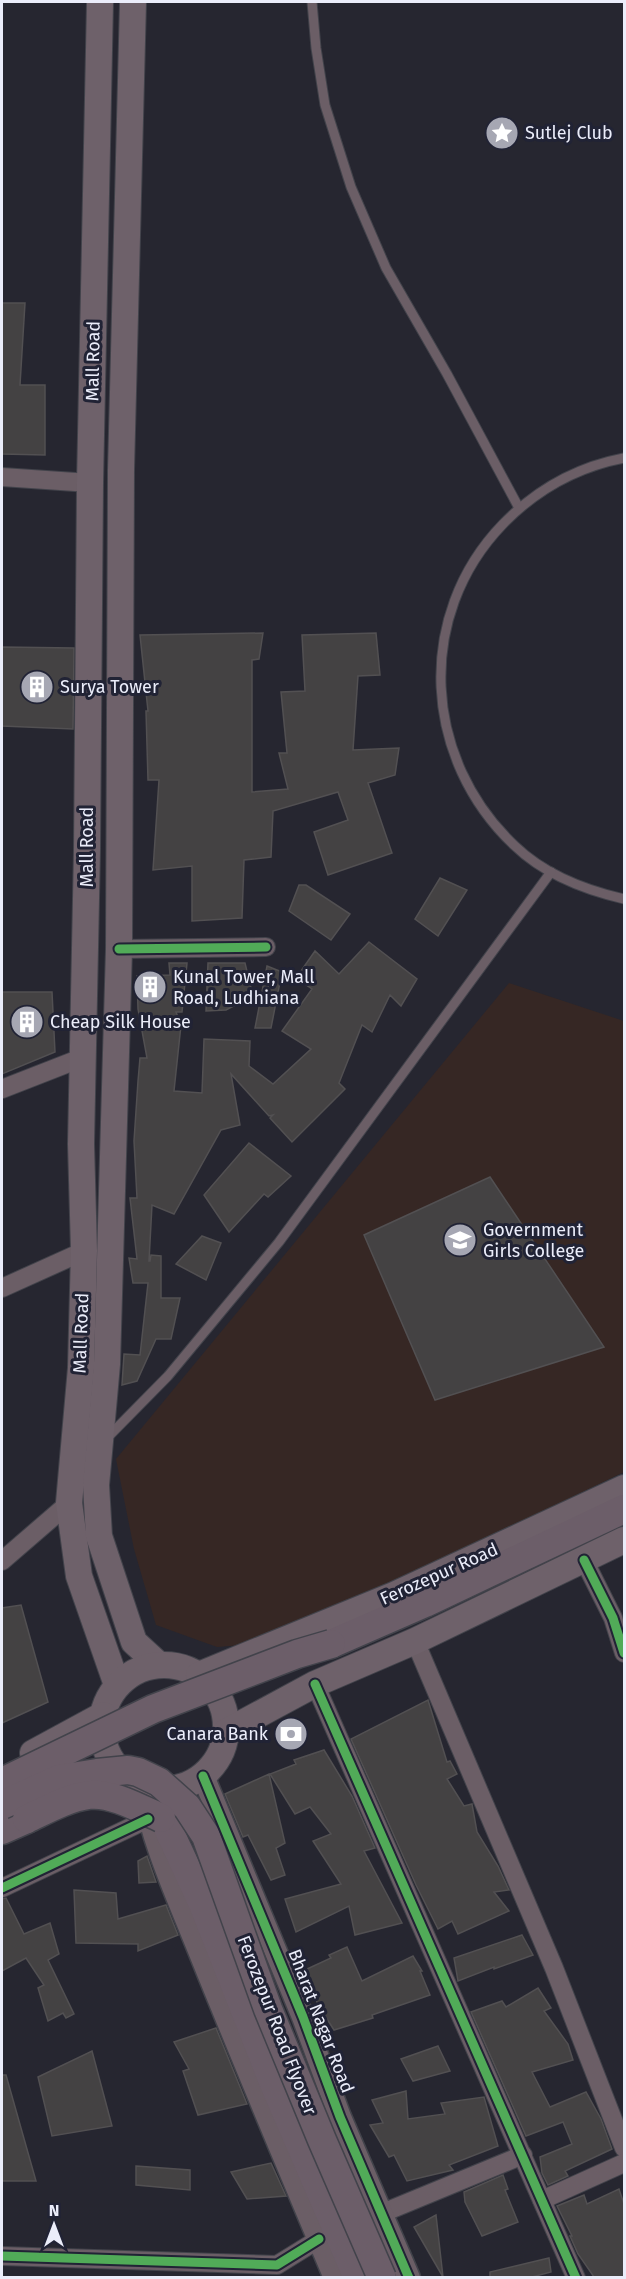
<svg xmlns="http://www.w3.org/2000/svg" width="626" height="2279" viewBox="0 0 626 2279" font-family="'Fira Sans',sans-serif">
	<style>
		.education { fill: #362724 }
		.building { fill: #444243; stroke: #525052; stroke-width: 1.5 }
		.lines { fill: none; stroke-linecap: round; stroke-linejoin: round }
		.service-casing { stroke: #42434b; stroke-width: 11 }
		.minor-casing { stroke: #42434b; stroke-width: 20 }
		.tertiary-casing { stroke: #42434b; stroke-width: 25 }
		.secondary-casing { stroke: #42434b; stroke-width: 28 }
		.primary-casing { stroke: #42434b; stroke-width: 31 }
		.service { stroke: #6b5e66; stroke-width: 9 }
		.minor { stroke: #6b5e66; stroke-width: 18 }
		.tertiary { stroke: #6b5e66; stroke-width: 22 }
		.secondary { stroke: #6e616a; stroke-width: 26 }
		.primary { stroke: #6c5e69; stroke-width: 28 }
		.primary-bridge-casing { stroke: #42434b; stroke-width: 31; stroke-linecap: butt }
		.primary-bridge { stroke: #6c5e69; stroke-width: 28 }
		.cycleway-casing { stroke: #212335; stroke-width: 13 }
		.cycleway { stroke: #51ab58; stroke-width: 9 }
		.labels { text-anchor: middle; dominant-baseline: central; stroke-width: 6; stroke-linejoin: round; paint-order: stroke }
		.poi-label { font-size: 18px; fill: #ebedfa; stroke: #212335; text-anchor: start }
		.street-label { font-size: 18px; fill: #ebedfa; stroke: #212335 }
	</style>
	<rect width="100%" height="100%" fill="#262630"/>
	<path class="education" d="M509,983L624,1021V1472L270,1643L217,1647L156,1625L134,1549L116,1459Z"/>
	<g class="building">
		<path d="M2,303H25L20,385H45V455L2,454Z"/>
		<path d="M263,633L259,659L252,660V792L288,789L279,753H287L281,692L305,691L302,635L376,633L380,675L358,676L353,750L399,748L395,775L368,783L392,853L328,875L314,832L348,820L338,792L273,811L271,857L244,860L242,918L192,921V866L153,870L159,780H148L146,711H148L140,635Z"/>
		<path d="M2,647L74,648L73,729L2,726Z"/>
		<path d="M440,878L467,890L438,936L415,919Z"/>
		<path d="M299,885H306L350,914L331,940L289,911Z"/>
		<path d="M369,942L417,979L401,1006L390,995L372,1032L362,1025L339,1083L345,1089L292,1142L270,1118L273,1115L269,1116L231,1074L240,1125L221,1130L174,1214L152,1205L149,1261H150L151,1255L161,1256V1298H180L171,1339H156L137,1381L122,1385L124,1354L140,1355L148,1283H133L129,1258L137,1259L130,1198H137L134,1141L138,1081L140,1058H147L138,1009L137,976L170,975L169,963H187L182,1012H176L181,1025L174,1091L202,1093L204,1039L250,1041L249,1066L273,1084L311,1049L282,1031L312,989L296,978L315,951L339,974Z"/>
		<path d="M208,963H245L253,996L226,1010L206,1011Z"/>
		<path d="M267,966L282,972L271,1028H255Z"/>
		<path d="M2,992H52L55,1052L2,1074Z"/>
		<path d="M249,1143L291,1176L268,1197L264,1194L229,1232L204,1195Z"/>
		<path d="M490,1177L604,1347L435,1400L364,1235Z"/>
		<path d="M202,1236L221,1243L206,1280L176,1264Z"/>
		<path d="M21,1605L48,1702L2,1723V1608Z"/>
		<path d="M428,1700L447,1762L450,1761L457,1774L447,1779L464,1806L472,1804L477,1832L498,1866L509,1890L494,1892L509,1911L458,1934L452,1921L438,1929L416,1885L351,1739Z"/>
		<path d="M324,1750L352,1796L375,1848L364,1851L402,1923L355,1935L349,1906L296,1932L285,1899L341,1884L313,1841L331,1834L310,1807L295,1814L270,1774L296,1764L294,1760Z"/>
		<path d="M269,1774L285,1843L276,1848L285,1875L271,1880L248,1835L243,1837L225,1794Z"/>
		<path d="M147,1856L156,1882L139,1883L138,1861Z"/>
		<path d="M74,1890L116,1893L118,1919L166,1905L178,1935L138,1951V1944L76,1943Z"/>
		<path d="M6,1898L24,1934L50,1923L59,1954L48,1960L74,2014L66,2018L63,2013L48,2021L38,1988L44,1985L26,1958L2,1971V1899Z"/>
		<path d="M522,1935L533,1955L494,1969V1967L458,1981L454,1958Z"/>
		<path d="M347,1947L362,1981L413,1956L422,1971H420L430,1995L372,2015L373,2018L334,2030L318,2005L305,1970L331,1958L329,1955Z"/>
		<path d="M538,1988L551,2008L544,2011L568,2044L573,2060L532,2072L550,2107L586,2092L601,2119L612,2149L565,2171L568,2176L548,2185L542,2173L540,2157L572,2144L563,2122L526,2136L471,2012L502,2001L506,2007Z"/>
		<path d="M216,2028L247,2104L198,2115L183,2071L189,2069L174,2042Z"/>
		<path d="M438,2046L450,2071L413,2081L401,2059Z"/>
		<path d="M92,2051L112,2126L52,2136L38,2077Z"/>
		<path d="M2,2075H6L36,2181H2Z"/>
		<path d="M406,2091L408,2119L445,2114L441,2103L484,2097L498,2146L449,2165L453,2170L407,2181L394,2155L389,2157L370,2125L383,2123L372,2100Z"/>
		<path d="M271,2163L286,2196L247,2199L231,2172Z"/>
		<path d="M136,2166L190,2170V2190L136,2185Z"/>
		<path d="M503,2175L508,2189L505,2190L518,2222L482,2236L465,2202L464,2192Z"/>
		<path d="M619,2189L624,2204V2277H594L578,2254L570,2236H572L557,2206L584,2195L587,2204Z"/>
		<path d="M436,2215L443,2277L414,2227Z"/>
		<path d="M549,2258L551,2272L532,2277H490V2272Z"/>
	</g>
	<g class="lines">
		<defs>
			<g id="service">
				<path d="M312,2L316,48L325,105L351,187L386,268L447,374L519,508"/>
				<path d="M624,458C577,467 536,490 503,524C414,616 423,760 515,846C545,875 585,890 624,899"/>
				<path d="M105,1440L168,1376L279,1242L551,872"/>
			</g>
			<g id="minor">
				<path d="M2,477L90,483"/>
				<path d="M119,949L266,947"/>
				<path d="M2,1089L84,1057"/>
				<path d="M2,1288L84,1251"/>
				<path d="M584,1560L613,1618L624,1653"/>
				<path d="M2,1561L69,1503"/>
				<path d="M415,1641L554,1968L624,2148"/>
				<path d="M315,1684L576,2278"/>
				<path d="M2,1888L148,1819"/>
				<path d="M542,2200L624,2163"/>
				<path d="M380,2214L523,2155"/>
				<path d="M2,2256L277,2265L319,2239"/>
			</g>
			<g id="tertiary">
				<path d="M203,1776L303,2017L340,2117L409,2278"/>
				<path d="M143,1786C152,1845 180,1902 202,1958C245,2065 290,2171 335,2278"/>
			</g>
			<g id="secondary">
				<path d="M100,2L90,483L87,850L81,1144L84,1251L81,1368L69,1503L79,1576L117,1685"/>
				<path d="M133,2L121,470L119,949L107,1364L96,1485L99,1536L134,1642L158,1664"/>
				<circle cx="164" cy="1727" r="62"/>
				<path d="M199,1675L394,1595L624,1488"/>
				<path d="M226,1732L315,1684L415,1641L624,1540"/>
				<path d="M33,1753L103,1715"/>
			</g>
			<g id="primary">
				<path d="M331,1644L425,1603L624,1509"/>
				<path d="M161,1818L166,1824L203,1904L274,2084L358,2278"/>
				<path d="M2,1830L27,1819"/>
			</g>
		</defs>
		<use href="#service" class="service-casing"/>
		<use href="#minor" class="minor-casing"/>
		<use href="#tertiary" class="tertiary-casing"/>
		<use href="#secondary" class="secondary-casing"/>
		<use href="#primary" class="primary-casing"/>
		<use href="#service" class="service"/>
		<use href="#minor" class="minor"/>
		<use href="#tertiary" class="tertiary"/>
		<use href="#secondary" class="secondary"/>
		<use href="#primary" class="primary"/>
		<defs>
			<g id="primary-bridge">
				<path d="M2,1782L153,1709L297,1654L331,1644"/>
				<path d="M2,1805L59,1779L97,1773L128,1770L138,1772L159,1782L187,1807L206,1836L268,2009L322,2140L382,2278"/>
				<path d="M27,1819C46,1810 67,1798 89,1795C111,1792 141,1809 161,1818"/>
			</g>
		</defs>
		<use href="#primary-bridge" class="primary-bridge-casing"/>
		<use href="#primary-bridge" class="primary-bridge"/>
		<defs>
			<g id="cycleway">
				<path d="M119,949L266,947"/>
				<path d="M584,1560L613,1618L624,1653"/>
				<path d="M315,1684L576,2278"/>
				<path d="M203,1776L303,2017L340,2117L409,2278"/>
				<path d="M2,1888L148,1819"/>
				<path d="M2,2256L277,2265L319,2239"/>
			</g>
		</defs>
		<use href="#cycleway" class="cycleway-casing"/>
		<use href="#cycleway" class="cycleway"/>
	</g>
	<defs>
		<symbol id="sight-disc" viewBox="-11 -11 22 22"><circle r="9.5" fill="#a6a7b3" stroke="#212335"/><path d="M0-6L1.8-2.2L6-1.7L2.9 1.2L3.7 5.4L0 3.3L-3.7 5.4L-2.9 1.2L-6-1.7L-1.8-2.2Z" fill="#fff"/></symbol>
		<symbol id="building-disc" viewBox="-11 -11 22 22"><circle r="9.5" fill="#a6a7b3" stroke="#212335"/><path d="M-4-6H4V6H1V3H-1V6H-4ZM-2.5-4.3h1.7v1.8h-1.7ZM.8-4.3h1.7v1.8H.8ZM-2.5-1h1.7V.8h-1.7ZM.8-1h1.7V.8H.8Z" fill="#fff"/></symbol>
		<symbol id="university-disc" viewBox="-11 -11 22 22"><circle r="9.5" fill="#a6a7b3" stroke="#212335"/><path d="M0-5L7-2L0 1L-7-2ZM-4 1L0 2.5L4 1V4Q0 6-4 4Z" fill="#fff"/></symbol>
		<symbol id="bank-disc" viewBox="-11 -11 22 22"><circle r="9.5" fill="#a6a7b3" stroke="#212335"/><path d="M-6-4H6V4H-6ZM0-2.3a2.3 2.3 0 1 0 0 4.6a2.3 2.3 0 1 0 0-4.6Z" fill="#fff"/></symbol>
	</defs>
	<g fill-rule="evenodd">
		<use href="#sight-disc" x="483" y="114" width="38" height="38"/>
		<use href="#building-disc" x="18" y="668" width="38" height="38"/>
		<use href="#building-disc" x="131" y="968" width="38" height="38"/>
		<use href="#building-disc" x="8" y="1003" width="38" height="38"/>
		<use href="#university-disc" x="441" y="1221" width="38" height="38"/>
		<use href="#bank-disc" x="272" y="1715" width="38" height="38"/>
	</g>
	<g class="labels">
		<g class="poi-label">
			<text x="525" y="133">Sutlej Club</text>
			<text x="60" y="687">Surya Tower</text>
			<text x="173" y="977">Kunal Tower, Mall<tspan x="173" dy="21">Road, Ludhiana</tspan></text>
			<text x="50" y="1022">Cheap Silk House</text>
			<text x="483" y="1230">Government<tspan x="483" dy="21">Girls College</tspan></text>
			<text x="268" y="1734" text-anchor="end">Canara Bank</text>
		</g>
		<g class="street-label">
			<text transform="translate(93 361) rotate(-89)">Mall Road</text>
			<text transform="translate(87 847) rotate(-90)">Mall Road</text>
			<text transform="translate(81 1333) rotate(-88)">Mall Road</text>
			<text transform="translate(439 1574) rotate(-24)">Ferozepur Road</text>
			<text transform="translate(321 2021) rotate(69)">Bharat Nagar Road</text>
			<text transform="translate(277 2025) rotate(69)">Ferozepur Road Flyover</text>
		</g>
	</g>
	<rect width="626" height="2279" fill="none" stroke="#ebedfa" stroke-width="6"/>
	<g transform="translate(54 2225)" stroke="#212335" stroke-width="4.5" paint-order="stroke">
	<path d="M0-4.5L10 22L0 15L-10 22Z" fill="#ebedfa"/>
	<text y="-9" font-size="16" font-weight="bold" text-anchor="middle" fill="#ebedfa">N</text>
	</g>
</svg>
